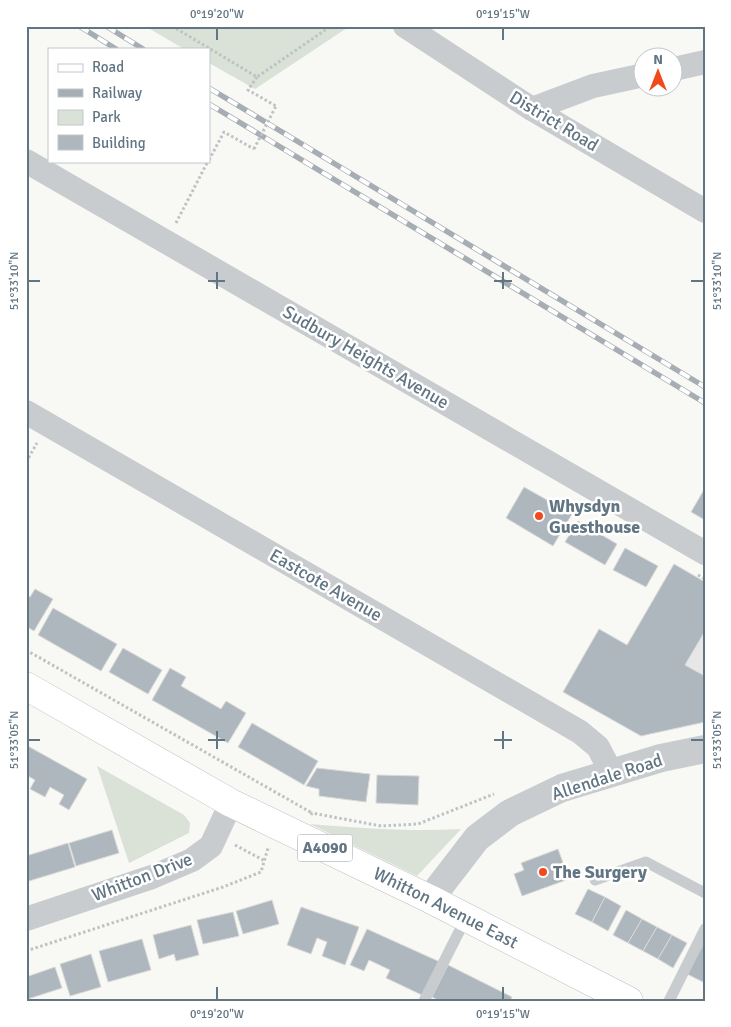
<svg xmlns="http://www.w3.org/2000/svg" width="731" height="1027" viewBox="0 0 731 1027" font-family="Signika,sans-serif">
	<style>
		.built { fill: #e6e7e6 }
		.green { fill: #dae1d6 }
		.building { fill: #aeb7bd; stroke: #dadad8 }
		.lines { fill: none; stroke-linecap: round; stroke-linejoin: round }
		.primary-casing { stroke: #bbbfc3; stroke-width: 29 }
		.path { stroke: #bfc2c4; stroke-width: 3; stroke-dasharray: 2.5 2.5; stroke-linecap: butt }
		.service { stroke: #c8cccf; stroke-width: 11 }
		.minor { stroke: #c8cccf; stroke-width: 24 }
		.tertiary { stroke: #c8cccf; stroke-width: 28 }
		.primary { stroke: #fff; stroke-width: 28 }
		.rail-casing { stroke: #a6adb3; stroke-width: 5.5 }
		.rail { stroke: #fff; stroke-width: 4; stroke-dasharray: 11; stroke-linecap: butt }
		.path-bridge { stroke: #bfc2c4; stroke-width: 3; stroke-dasharray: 2.5 2.5; stroke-linecap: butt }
		.ticks { fill: none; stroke: #617583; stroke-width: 2 }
		.poi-dot { fill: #f0491d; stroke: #fff; stroke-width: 2 }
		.labels { text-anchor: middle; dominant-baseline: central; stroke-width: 5; stroke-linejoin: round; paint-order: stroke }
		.shield { fill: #fff; stroke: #909ea8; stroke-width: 1 }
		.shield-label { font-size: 16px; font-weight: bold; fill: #617583 }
		.street-label { font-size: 18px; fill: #617583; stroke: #fff }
		.poi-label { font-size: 18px; font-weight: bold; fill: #617583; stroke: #fff; text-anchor: start }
		.neatline { fill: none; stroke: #617583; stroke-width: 2 }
		.ticks-label { font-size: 12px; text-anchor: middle; fill: #617583 }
	</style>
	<rect width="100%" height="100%" fill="#f8f8f5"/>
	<path class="built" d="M705,631V676L685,665Z"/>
	<g class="green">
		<path d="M145,26H350L255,89L209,63V49H184Z"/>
		<path d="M97,766L184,815L190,823L189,833L129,863Z"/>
		<path d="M310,824C360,828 410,832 461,829L417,876Z"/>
	</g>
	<g class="building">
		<path d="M524,487L572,514L553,546L506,518Z"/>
		<path d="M705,488V520L691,512Z"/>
		<path d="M578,521L617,544L605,565L565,542Z"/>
		<path d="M625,548L658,566L646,587L613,570Z"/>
		<path d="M674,564L705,582V631L685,665L705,676V722L641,736L563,692L599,629L627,645Z"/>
		<path d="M35,589L53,599L34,631L26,626V595L30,597Z"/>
		<path d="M53,608L117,644L101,671L38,635Z"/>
		<path d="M123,648L162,670L148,694L109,672Z"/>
		<path d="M170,668L186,677L181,686L221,709L226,701L246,713L228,743L152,700Z"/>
		<path d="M252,723L318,761L304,785L238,747Z"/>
		<path d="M26,745L87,779L69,810L59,804L64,795L50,787L45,797L30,789L35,780L26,775Z"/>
		<path d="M317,768L370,774L366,802L319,796V789L306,786Z"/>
		<path d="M377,775L419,776L418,805L376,803Z"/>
		<path d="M112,830L119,853L76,866L69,843Z"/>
		<path d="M68,843L75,867L29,881L26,873V856Z"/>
		<path d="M558,849L569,879L522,896L514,874L524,870L521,863Z"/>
		<path d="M588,889L605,897L592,922L575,914Z"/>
		<path d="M605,897L621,906L608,931L592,922Z"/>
		<path d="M272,900L279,924L243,934L236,911Z"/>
		<path d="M301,907L359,927L345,965L322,956L327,942L317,938L311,954L287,945Z"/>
		<path d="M626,910L642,919L628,943L613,935Z"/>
		<path d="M233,912L239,936L203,944L197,920Z"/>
		<path d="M642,919L657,927L643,951L628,943Z"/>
		<path d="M191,925L199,955L176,961L174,954L159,959L153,935Z"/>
		<path d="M657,927L672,935L658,959L643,951Z"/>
		<path d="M367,929L440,962L424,996L386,978L390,970L369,960L364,971L350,965Z"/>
		<path d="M672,935L687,943L673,968L658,959Z"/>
		<path d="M142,939L151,970L108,982L99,951Z"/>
		<path d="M705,941V983L687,974Z"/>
		<path d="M91,954L101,987L70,996L60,964Z"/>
		<path d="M448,965L512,997L510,1001H440L432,997Z"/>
		<path d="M55,967L62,988L28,999L26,977Z"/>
	</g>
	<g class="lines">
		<defs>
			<g id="primary">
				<path id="s1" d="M26,686L231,803L430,899L629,1001"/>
			</g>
		</defs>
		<use href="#primary" class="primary-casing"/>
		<g class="path">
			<path d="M172,26L257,77L331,26"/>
			<path d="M257,77L248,90L276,106"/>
			<path d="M209,160L224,132L254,149"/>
			<path d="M176,223L208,161"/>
			<path d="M26,462L37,443"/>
			<path d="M698,575L705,579"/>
			<path d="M26,650L312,813"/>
			<path d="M311,815L312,813L381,826L418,824L494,794"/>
			<path d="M235,845L265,861"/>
			<path d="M26,951L223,887L261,872L268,848L270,849"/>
		</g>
		<g class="service">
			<path d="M595,880L646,862L705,893"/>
			<path d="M424,1001L466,918"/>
			<path d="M669,1001L705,929"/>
		</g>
		<g class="minor">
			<path d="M405,26L532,109L705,211"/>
			<path d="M674,69L705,62"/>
			<path d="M532,109L593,86L644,75"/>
			<path d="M26,161L705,553"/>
			<path d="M26,412L580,732L598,747L611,772"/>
			<path d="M26,919L152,877L192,860L211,846L231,803"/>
		</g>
		<path class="tertiary" d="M430,899L477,838L510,813L562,788L661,758L705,749"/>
		<use href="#primary" class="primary"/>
		<defs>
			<g id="rail">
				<path d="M79,26L116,49"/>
				<path d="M106,26L143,49"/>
				<path d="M209,88L705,387"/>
				<path d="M209,104L705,403"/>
			</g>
		</defs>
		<use href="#rail" class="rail-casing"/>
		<use href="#rail" class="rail"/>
		<path class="path-bridge" d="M254,149L276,106"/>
	</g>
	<path class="ticks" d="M217,28V40M503,28V40M217,272V289M503,272V289M28,281H40M208,281H225M494,281H512M691,281H704M217,731V749M503,731V749M28,740H40M208,740H225M494,740H512M691,740H704M217,987V1000M503,987V1000"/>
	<g class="poi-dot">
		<circle cx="539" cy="516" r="5"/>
		<circle cx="543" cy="872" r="5"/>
	</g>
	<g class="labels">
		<rect class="shield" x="297.5" y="834.5" width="55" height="27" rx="4"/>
		<g class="shield-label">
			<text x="325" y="848">A4090</text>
		</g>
		<g class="street-label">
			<text transform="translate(554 121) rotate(31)">District Road</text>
			<text transform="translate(366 357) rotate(30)">Sudbury Heights Avenue</text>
			<text transform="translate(326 585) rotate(30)">Eastcote Avenue</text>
			<text transform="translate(607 777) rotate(-18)">Allendale Road</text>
			<text transform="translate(142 877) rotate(-21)">Whitton Drive</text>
			<text stroke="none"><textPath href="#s1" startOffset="475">Whitton Avenue East</textPath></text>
		</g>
		<g class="poi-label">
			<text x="549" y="506">Whysdyn<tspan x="549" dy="21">Guesthouse</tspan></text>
			<text x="553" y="872">The Surgery</text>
		</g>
	</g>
	<rect width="731" height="1027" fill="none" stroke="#ffffff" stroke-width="55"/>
	<rect x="48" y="48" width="162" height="115" fill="#ffffff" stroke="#c0c8cd"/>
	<rect x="58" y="64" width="25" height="8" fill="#ffffff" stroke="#c0c8cd"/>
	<text x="92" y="72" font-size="15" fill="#617583">Road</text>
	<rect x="58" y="89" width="25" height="8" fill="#a6adb3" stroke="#c0c8cd"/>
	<text x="92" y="98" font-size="15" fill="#617583">Railway</text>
	<rect x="58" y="110" width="25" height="15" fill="#dae1d6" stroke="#c0c8cd"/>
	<text x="92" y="122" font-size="15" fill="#617583">Park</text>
	<rect x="58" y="135" width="25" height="15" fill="#aeb7bd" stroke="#c0c8cd"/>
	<text x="92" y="148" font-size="15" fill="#617583">Building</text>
	<g transform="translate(658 72)"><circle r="24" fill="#ffffff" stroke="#c0c8cd"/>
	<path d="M0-4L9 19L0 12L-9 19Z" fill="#f0491d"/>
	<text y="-8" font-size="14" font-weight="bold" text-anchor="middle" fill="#617583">N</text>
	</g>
	<rect x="28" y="28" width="676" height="972" class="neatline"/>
	<g class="ticks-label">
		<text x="217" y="18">0°19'20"W</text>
		<text x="503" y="18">0°19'15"W</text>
		<text transform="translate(14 281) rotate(-90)" y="4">51°33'10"N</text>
		<text transform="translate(717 281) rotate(-90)" y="4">51°33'10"N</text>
		<text transform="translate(14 740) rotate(-90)" y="4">51°33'05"N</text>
		<text transform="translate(717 740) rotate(-90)" y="4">51°33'05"N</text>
		<text x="217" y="1018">0°19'20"W</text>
		<text x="503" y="1018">0°19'15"W</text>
	</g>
</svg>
